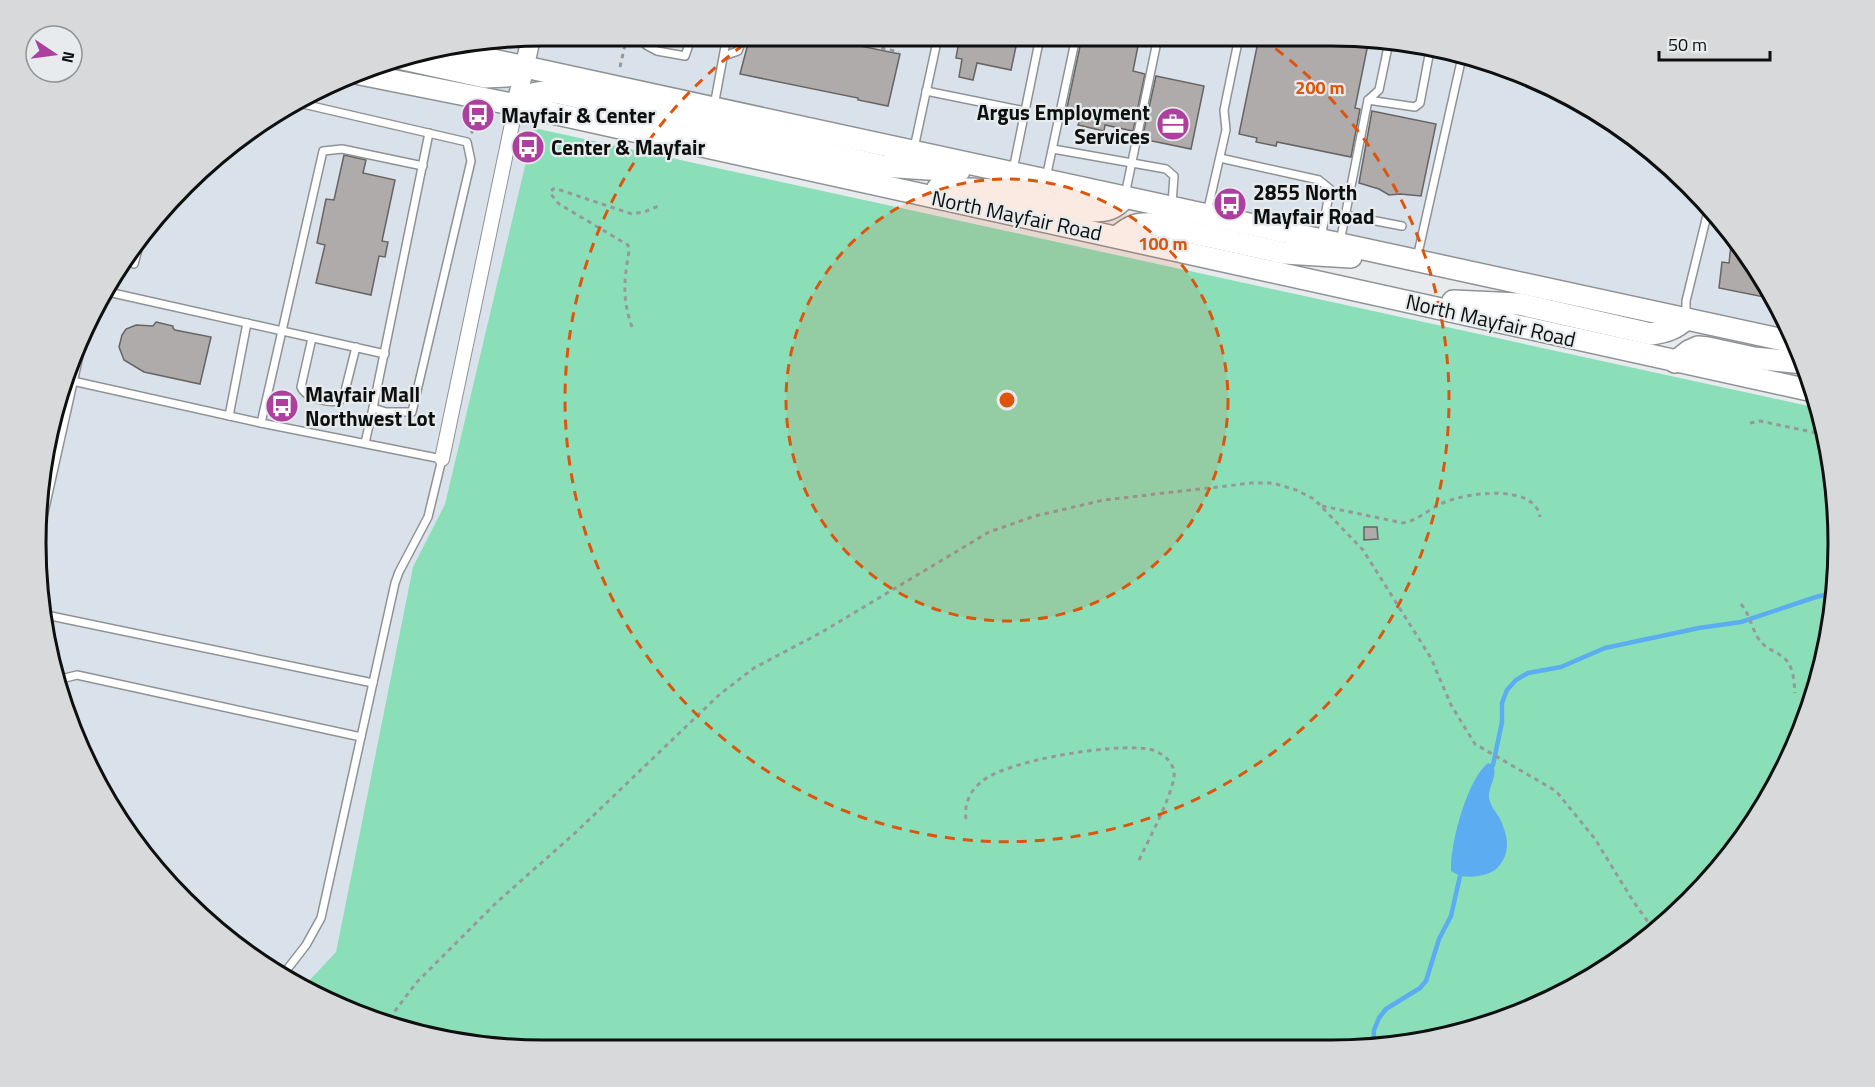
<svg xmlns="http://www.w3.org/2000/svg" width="1875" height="1087" viewBox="0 0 1875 1087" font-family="'Titillium Web',sans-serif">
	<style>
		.built { fill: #d9e2ea }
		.green { fill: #8adfb9 }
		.water { fill: #5bacf0 }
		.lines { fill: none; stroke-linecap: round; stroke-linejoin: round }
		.stream { stroke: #5bacf0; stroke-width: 4.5 }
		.building { fill: #afabaa; stroke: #676463; stroke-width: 1.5 }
		.lane-casing { stroke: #8f9294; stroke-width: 10 }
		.street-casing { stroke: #8f9294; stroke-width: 16 }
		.secondary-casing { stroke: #8f9294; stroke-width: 21 }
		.primary-casing { stroke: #8f9294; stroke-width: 24 }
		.path { stroke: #969899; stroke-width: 3; stroke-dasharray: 4.5 4.5; stroke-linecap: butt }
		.lane { stroke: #fff; stroke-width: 7 }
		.street { stroke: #fff; stroke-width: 14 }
		.secondary { stroke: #fff; stroke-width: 18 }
		.primary { stroke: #fff; stroke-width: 21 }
		.ring { fill: none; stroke: #dd550c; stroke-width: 3; stroke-dasharray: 10 8 }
		.labels { text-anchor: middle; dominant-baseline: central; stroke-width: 4.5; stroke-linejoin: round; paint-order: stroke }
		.poi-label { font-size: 21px; font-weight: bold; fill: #0e0f0f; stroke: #e8ebed; text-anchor: start }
		.street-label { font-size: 21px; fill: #0e0f0f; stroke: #e8ebed }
		.rim { fill: none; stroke: #0e0f0f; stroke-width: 3 }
		.centre { fill: #dd550c; stroke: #e8ebed; stroke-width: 3 }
		.ring-label { font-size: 18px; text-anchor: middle; font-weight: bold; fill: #dd550c; stroke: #e8ebed; stroke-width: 4.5; stroke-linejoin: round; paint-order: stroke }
	</style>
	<rect width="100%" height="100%" fill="#e8ebed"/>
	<path class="built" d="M543,36L1365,37L1495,63L1613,121L1690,184L1753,261L1792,333L551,61L445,504L415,564L336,952L304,986L262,966L162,878L75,737L37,576L53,412L122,261L235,141L381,63Z"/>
	<path class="green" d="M534,128L1818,408L1829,444L1839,543L1829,642L1800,737L1754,825L1690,903L1586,983L1494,1024L1365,1050H510L381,1024L304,986L336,952L413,567L445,504Z"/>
	<path class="water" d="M1488,763L1493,765C1498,776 1489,785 1489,796C1489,804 1495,811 1499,817C1507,833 1512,851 1499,866C1491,876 1473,878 1460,876L1451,871V865C1452,839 1467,780 1488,763Z"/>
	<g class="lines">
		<g class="stream">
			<path d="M1493,765L1502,722V703L1507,690L1516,680L1528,673L1561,667L1605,648L1699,628L1741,622L1816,597L1834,593"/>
			<path d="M1373,1048L1374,1030L1379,1018L1386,1009L1420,988L1426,981L1439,939L1451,916L1460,876"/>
		</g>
	</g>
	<g class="building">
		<path d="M750,36H811L900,54L888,106L858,100V98L740,74Z"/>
		<path d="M963,37H1018L1011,70L977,63L973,80L959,77L962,59L956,58L959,41L961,42Z"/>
		<path d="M1082,37L1106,39L1110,37L1115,41L1138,46L1133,71L1145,74L1133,131L1105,125L1104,131L1078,125L1080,120L1065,117Z"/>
		<path d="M1259,37H1333L1368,44L1355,108L1360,109L1351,157L1277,142L1276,146L1256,142L1257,138L1239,134Z"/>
		<path d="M1156,76L1204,86L1191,149L1142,139Z"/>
		<path d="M1372,111L1436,124L1421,196L1400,194L1389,195L1379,189L1359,183Z"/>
		<path d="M344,155L366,160L363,173L395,180L382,241L388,242L385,257L379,256L371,295L316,283L325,245L317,243L326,199L334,200Z"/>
		<path d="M1732,236L1753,261L1774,299L1719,288L1722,262L1729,263Z"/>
		<path d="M156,322L173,326V328L175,330L211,337L200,384L144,372L124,360L119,347L122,335L126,329L136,325L153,326Z"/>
		<path d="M1364,527H1377L1378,539L1364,540Z"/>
	</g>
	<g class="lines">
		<defs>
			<g id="lane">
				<path d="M648,36L646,45L657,51L685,56L692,36"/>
				<path d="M874,36H883"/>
				<path d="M724,56L738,51L744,36"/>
				<path d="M926,91L1025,111"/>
				<path d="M1368,100L1415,107L1420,103L1430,50"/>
				<path d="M303,104L467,142L471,161L412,412H386L373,408L365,443"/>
				<path d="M714,106L727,36"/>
				<path d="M914,148L938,37"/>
				<path d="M1053,149L1166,169L1174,176L1172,204"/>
				<path d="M1220,158L1319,180L1330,189L1321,238"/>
				<path d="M1013,170L1040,37"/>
				<path d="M1046,178L1076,37"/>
				<path d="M1125,195L1158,37"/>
				<path d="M1207,213L1226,130L1224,110L1239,37"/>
				<path d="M1345,215L1402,226"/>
				<path d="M1340,242L1368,100L1379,90L1389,42"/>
				<path d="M1417,258L1462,57"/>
				<path d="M134,264L140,242"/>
				<path d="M108,292L385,354"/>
				<path d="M1686,316V301L1709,207"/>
				<path d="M312,338L301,387C306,399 333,405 343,399L356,347"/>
				<path d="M68,380L261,423L442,459L428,517L399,572L395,583L321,918L306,945L282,976"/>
				<path d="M373,408L429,133"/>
				<path d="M229,416L247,323"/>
				<path d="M261,423L323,151L342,149L423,166"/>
				<path d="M43,517L79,356"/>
				<path d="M46,615L373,683"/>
				<path d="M61,679L77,675L361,737"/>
			</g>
			<path id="street" d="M442,459L516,105"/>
			<path id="secondary" d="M516,105L531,38"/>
			<g id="primary">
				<path d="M451,51L1797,343"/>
				<path d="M403,59L485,77L507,76L524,68"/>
				<path d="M360,74L516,105L1813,391"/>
				<path d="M516,105C531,92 536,92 555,92L882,166L959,171"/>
				<path d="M938,188L996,190L1092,211C1107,211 1115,209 1125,197"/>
				<path d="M1117,237C1129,226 1137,223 1153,224L1284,253L1351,257"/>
				<path d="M1453,301L1519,304L1651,334C1666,332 1675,329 1686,319"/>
				<path d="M1675,362L1689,351L1698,347L1708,348L1754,358L1804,363"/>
			</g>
		</defs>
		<use href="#lane" class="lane-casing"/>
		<use href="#street" class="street-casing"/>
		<use href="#secondary" class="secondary-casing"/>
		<use href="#primary" class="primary-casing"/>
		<g class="path">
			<path d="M829,36L869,45"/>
			<path d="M881,48L899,52"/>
			<path d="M620,67L627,36"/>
			<path d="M471,133L482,121"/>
			<path d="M632,327C622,298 624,281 629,251L628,245L559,204L550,193L553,189H557L632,214L644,212L661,205"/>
			<path d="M1750,423L1760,421L1826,435"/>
			<path d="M1322,506L1403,523C1419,520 1430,508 1445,502C1467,493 1535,483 1540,517"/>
			<path d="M1741,604C1750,615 1751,626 1758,638C1766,651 1779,651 1787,661C1794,670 1794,683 1795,693"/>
			<path d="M966,819C964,806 969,792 980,783C1004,760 1115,743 1148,749C1160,751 1171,759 1174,771C1177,787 1147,843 1139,860"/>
			<path d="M383,1025L395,1011L416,983L497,902L574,834L720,694L754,668L822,632L989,532L1035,516L1104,500L1252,483H1273L1296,490L1314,499L1363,550L1431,658L1451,705L1475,744L1556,791L1595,839L1633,901L1654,930"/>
		</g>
		<use href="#lane" class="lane"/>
		<use href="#street" class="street"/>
		<use href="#secondary" class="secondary"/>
		<use href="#primary" class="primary"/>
	</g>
	<circle cx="1007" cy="400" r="221" fill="#dd550c" fill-opacity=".12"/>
	<g class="ring">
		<circle cx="1007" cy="400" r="221"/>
		<path d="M1261 38A442 442 0 1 1 753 38"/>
	</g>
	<defs>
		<symbol id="bus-disc" viewBox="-11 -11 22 22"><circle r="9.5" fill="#ad409f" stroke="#e8ebed"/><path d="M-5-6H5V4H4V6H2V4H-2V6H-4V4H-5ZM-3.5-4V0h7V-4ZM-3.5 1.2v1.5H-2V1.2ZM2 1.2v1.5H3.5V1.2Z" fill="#fff"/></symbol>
		<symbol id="office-disc" viewBox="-11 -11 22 22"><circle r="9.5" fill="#ad409f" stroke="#e8ebed"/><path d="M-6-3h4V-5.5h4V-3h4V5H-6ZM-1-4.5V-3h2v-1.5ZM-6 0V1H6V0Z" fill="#fff"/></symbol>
	</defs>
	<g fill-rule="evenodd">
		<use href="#bus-disc" x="459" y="96" width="38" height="38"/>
		<use href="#office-disc" x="1154" y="105" width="38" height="38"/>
		<use href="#bus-disc" x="509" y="128" width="38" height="38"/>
		<use href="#bus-disc" x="1211" y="185" width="38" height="38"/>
		<use href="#bus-disc" x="263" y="387" width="38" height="38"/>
	</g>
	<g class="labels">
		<g class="poi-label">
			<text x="1150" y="112" text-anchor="end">Argus Employment<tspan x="1150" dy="24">Services</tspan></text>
			<text x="501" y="115">Mayfair &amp; Center</text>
			<text x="551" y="147">Center &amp; Mayfair</text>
			<text x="1253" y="192">2855 North<tspan x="1253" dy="24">Mayfair Road</tspan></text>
			<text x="305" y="394">Mayfair Mall<tspan x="305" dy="24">Northwest Lot</tspan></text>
		</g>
		<g class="street-label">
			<text transform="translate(1017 215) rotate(12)">North Mayfair Road</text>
			<text transform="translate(1491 320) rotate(13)">North Mayfair Road</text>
		</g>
	</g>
	<path d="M0 0H1875V1087H0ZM543 46H1331A497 497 0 0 1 1828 543V543A497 497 0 0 1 1331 1040H543A497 497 0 0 1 46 543V543A497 497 0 0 1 543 46Z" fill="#d7d9db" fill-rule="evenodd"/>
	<path class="rim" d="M543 46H1331A497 497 0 0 1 1828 543V543A497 497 0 0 1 1331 1040H543A497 497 0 0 1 46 543V543A497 497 0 0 1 543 46Z"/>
	<circle cx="1007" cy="400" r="9" class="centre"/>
	<g class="ring-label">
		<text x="1320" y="94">200 m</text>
		<text x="1163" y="250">100 m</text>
	</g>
	<g transform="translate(54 54) rotate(103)"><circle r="28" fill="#e8ebed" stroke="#919394" stroke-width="1.5"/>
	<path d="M0-4.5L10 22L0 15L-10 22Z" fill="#ad409f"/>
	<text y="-9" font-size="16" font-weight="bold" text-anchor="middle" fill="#0e0f0f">N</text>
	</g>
	<path d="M1659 51v9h111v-9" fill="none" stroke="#0e0f0f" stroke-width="3"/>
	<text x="1668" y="51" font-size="18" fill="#0e0f0f" stroke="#e8ebed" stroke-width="4.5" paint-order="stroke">50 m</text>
</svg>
